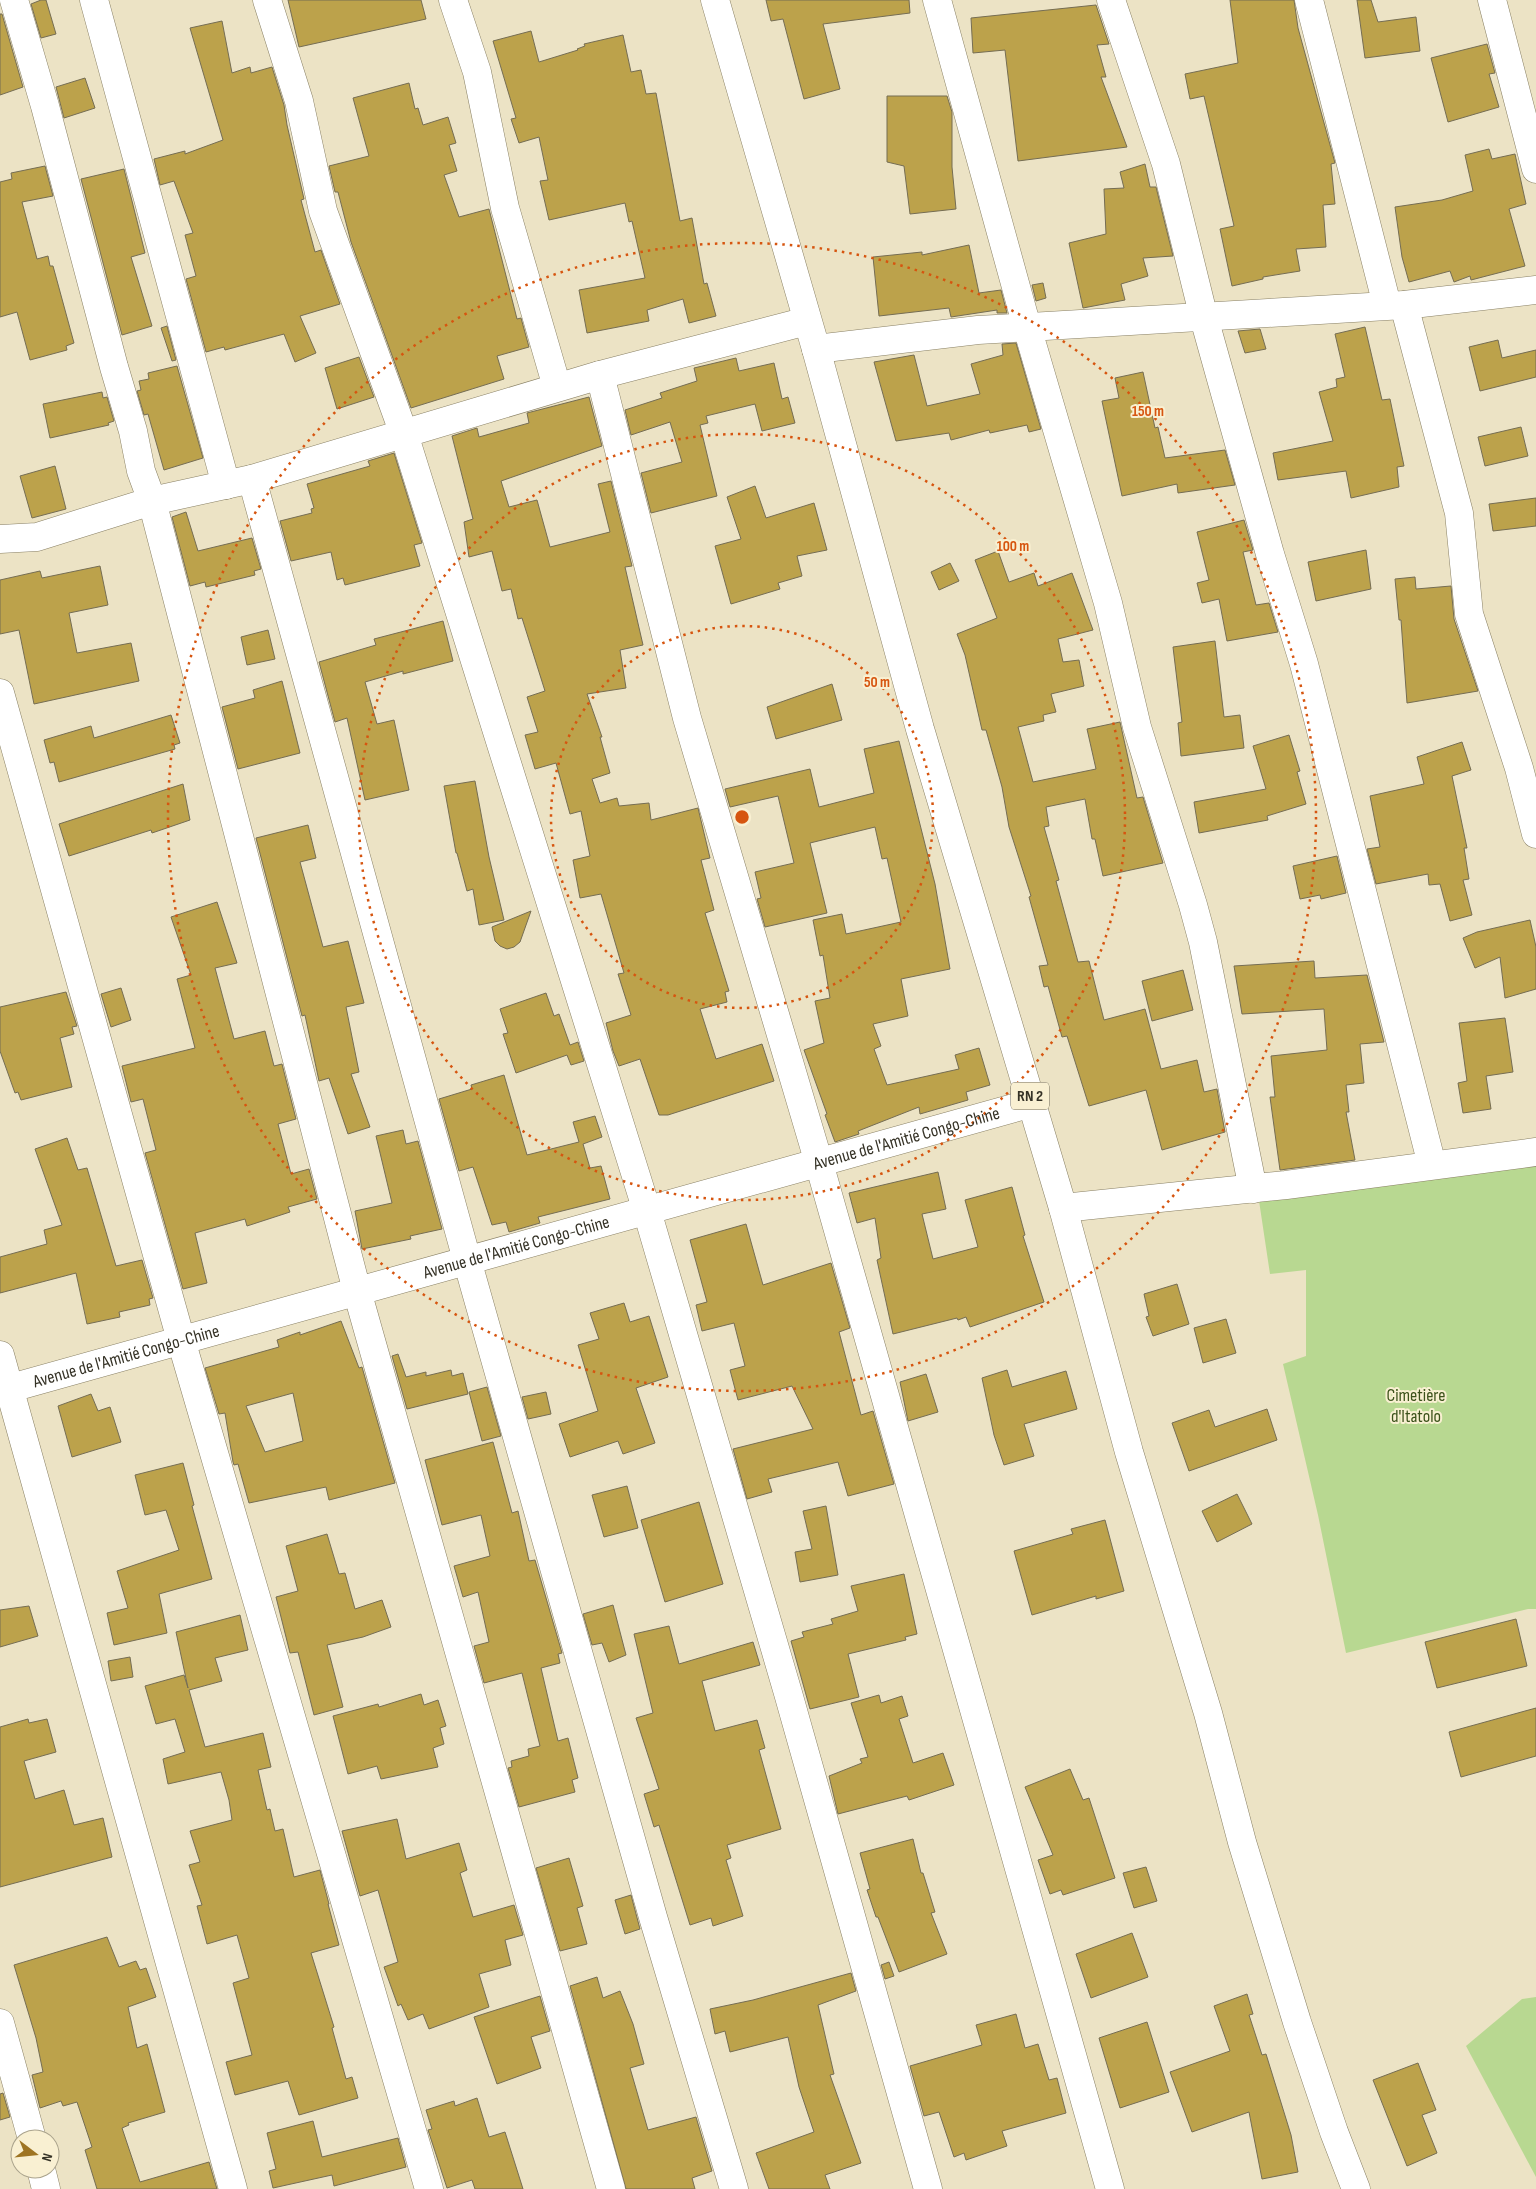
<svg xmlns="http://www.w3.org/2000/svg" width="1536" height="2189" viewBox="0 0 1536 2189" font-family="'Sofia Sans Condensed',sans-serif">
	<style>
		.green { fill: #b8d891 }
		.building { fill: #bca24b; stroke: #756d53; fill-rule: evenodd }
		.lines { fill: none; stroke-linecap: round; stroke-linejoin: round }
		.minor-casing { stroke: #898065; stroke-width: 29 }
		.highway-casing { stroke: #898065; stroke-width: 29 }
		.minor { stroke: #fff; stroke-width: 28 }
		.highway { stroke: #fff; stroke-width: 28 }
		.ring { fill: none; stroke: #d6550f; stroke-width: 2.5; stroke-dasharray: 2.5 5 }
		.labels { text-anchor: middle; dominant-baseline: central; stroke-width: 4; stroke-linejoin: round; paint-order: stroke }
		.shield { fill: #f9f0d2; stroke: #706b5a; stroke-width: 1 }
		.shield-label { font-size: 16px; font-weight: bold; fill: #353226 }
		.street-label { font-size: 18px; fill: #353226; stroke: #f9f0d2 }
		.park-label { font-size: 18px; fill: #3c521b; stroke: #f9f0d2 }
		.centre { fill: #d6550f; stroke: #f9f0d2; stroke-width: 2.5 }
		.ring-label { font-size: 15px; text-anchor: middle; font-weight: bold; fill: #d6550f; stroke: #f9f0d2; stroke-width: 4; stroke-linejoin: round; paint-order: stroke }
	</style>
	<rect width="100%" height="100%" fill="#ece3c5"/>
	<g class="green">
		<path d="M1536,1166V1609H1528L1346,1653L1318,1515L1283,1364L1306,1356V1270L1270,1274L1258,1194Z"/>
		<path d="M1536,1997V2177L1466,2046L1522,1999Z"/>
	</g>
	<g class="building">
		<path d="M41,0H46L56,34L41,38L31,4Z"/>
		<path d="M288,0H421L426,19L299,47Z"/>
		<path d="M766,0H909L910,13L823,24L840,89L804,99L783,19L771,21Z"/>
		<path d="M1230,0H1294L1298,28L1335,163L1331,164L1335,204L1323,205L1326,247L1296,249L1300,271L1263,277V279L1232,286L1220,229L1234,226L1204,96L1190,99L1185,74L1238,63Z"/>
		<path d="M1357,0H1371L1378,22L1416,17L1420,51L1365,58Z"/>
		<path d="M1096,5L1109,44L1097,45L1106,77H1101L1127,147L1018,161L1005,50L973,53L971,18Z"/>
		<path d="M0,14H2L23,87L0,95Z"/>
		<path d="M222,21L232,73L250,67L251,73L272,67L284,105L287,125L304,199L301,200L315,252L321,250L340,304L300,316L316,353L295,362L284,334L225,350L224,347L206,352L186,279L196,276L185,235L193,233L174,181L160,185L154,159L185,151V154L223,140L190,28Z"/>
		<path d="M531,31L539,62L578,50L577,49L585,46L584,44L623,35L631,72L641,70L646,94L656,93L680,221L692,218L704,284L707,283L716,316L689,323L683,299L647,310L649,321L587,333L579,290L645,278L632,221L629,222L625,203L549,220L540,181L548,180L539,137L519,143L511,119L516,118L493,41Z"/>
		<path d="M1487,44L1495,73L1489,74L1499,107L1448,122L1431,58Z"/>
		<path d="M85,78L95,108L64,118L56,87Z"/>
		<path d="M409,83L415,109L418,108L423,125L448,117L456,143L449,145L457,171L444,175L459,217L489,209L517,319L521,318L529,347L497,356L504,379L411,408L351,242L338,192H335L329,166L369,156L353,98Z"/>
		<path d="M887,96H947L952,112V167L956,209L910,214L904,166L887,162Z"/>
		<path d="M1489,149L1492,159L1515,154L1526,204L1509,209L1525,266L1471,280L1470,276L1454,282L1450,271L1409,282L1402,257L1395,207L1442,200L1473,191L1465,155Z"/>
		<path d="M1145,164L1150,187H1156L1173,256L1143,258L1148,276L1121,284L1125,300L1083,308L1069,243L1106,234L1104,189L1124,188L1120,172Z"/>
		<path d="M45,166L53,196L22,202L37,259L48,256L50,266H53L74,343L66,346L67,350L30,360L17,312L0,317V182L12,179L11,173Z"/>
		<path d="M124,169L145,253L131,257L152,326L122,335L81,179Z"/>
		<path d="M969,245L979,293L1001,290L1007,313H997V310L951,317L949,308L879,316L873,257L922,252V255Z"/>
		<path d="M1043,283L1046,298L1036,301L1032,285Z"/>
		<path d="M167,326L176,360L172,361L161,328Z"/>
		<path d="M1365,327L1382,400L1390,399L1404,466L1397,467L1399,487L1351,498L1346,471L1278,480L1273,453L1333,441L1319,392L1337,387L1336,379L1345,377L1335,334Z"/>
		<path d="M1260,329L1266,349L1245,353L1238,331Z"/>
		<path d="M1498,340L1502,358L1536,350V377L1480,391L1469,347Z"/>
		<path d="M1016,343L1041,429L1029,432L1027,425L990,433L989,430L951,440L949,433L896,441L874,362L914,355L927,406L980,394L971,364L1003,355L1002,344Z"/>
		<path d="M359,357L374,397L337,409L325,368Z"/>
		<path d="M736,358L739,371L774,363L782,399L788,397L795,423L762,431L755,404L706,416L708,423L700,425L717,496L651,513L641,473L682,462L670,422L631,435L625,410L662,398L660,393L697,381L694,368Z"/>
		<path d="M177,366L203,458L164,470L148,414L144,415L137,391L141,390L139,381L149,379L148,373Z"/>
		<path d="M1143,372L1155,428L1158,427L1165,458L1225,450L1235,485L1178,493L1177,484L1122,496L1102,401L1119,398L1115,378Z"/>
		<path d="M102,392L103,398L107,397L114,421L108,423L109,425L50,438L43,404Z"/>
		<path d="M589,397L602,446L501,481L509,507L537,500L550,547L610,532L598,484L611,481L632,566L625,567L643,645L620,650L626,688L587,694L602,737H600L610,773L592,779L600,803L617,798L619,806L649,803L651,820L698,808L710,858L701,860L714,910L705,913L729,991L725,992L727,1002L700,1009L716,1059L762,1044L774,1081L668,1115H659L640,1059L619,1066L613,1051L606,1023L631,1015L618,974L624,973L601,894L580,898L573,860L590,856L581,811L570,814L556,763L535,769L525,735L538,732L527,697L545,691L522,618L518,619L511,589L502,591L492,551L469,557L464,522L473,519L452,436L477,428L479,437L529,423L527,413Z"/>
		<path d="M1521,427L1528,456L1485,466L1478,437Z"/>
		<path d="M394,453L422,543L414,545L420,566L345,585L343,578L337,580L331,552L291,561L280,521L312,513L311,509L314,508L307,484L370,466L368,461Z"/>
		<path d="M55,466L66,509L32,518L20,476Z"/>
		<path d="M755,486L766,518L814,503L827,550L797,556L802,576L778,583L780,589L731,604L715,546L741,539L727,497Z"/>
		<path d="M1536,498V526L1493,531L1489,504Z"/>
		<path d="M186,512L198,551L252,538L261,569L254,571L255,575L206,587L205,582L190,586L172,517Z"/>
		<path d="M1244,520L1253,550L1243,552L1256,605L1269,603L1278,632L1227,641L1219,599L1202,603L1197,583L1209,580L1197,532Z"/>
		<path d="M1366,550L1371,589L1316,601L1308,562Z"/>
		<path d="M998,551L1009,582L1034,573L1038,586L1072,573L1093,630L1058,639L1063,662L1079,660L1084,686L1051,694L1056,712L1043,715L1044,721L1018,727L1033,782L1096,769L1087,729L1120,722L1137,798L1143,797L1163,863L1103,876L1095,839H1092L1085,799L1046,807L1049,826L1044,827L1059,880L1056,881L1078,962L1089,961L1104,1020L1145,1009L1161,1069L1197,1060L1204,1092L1217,1089L1225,1132L1162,1150L1146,1090L1089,1106L1067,1036L1062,1037L1048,986L1044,987L1039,966L1048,965L1029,897L1031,896L1009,827L1002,787L986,730H982L965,655L957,634L997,618L975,560Z"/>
		<path d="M950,563L959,581L939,590L931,572Z"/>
		<path d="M100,566L108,605L69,613L77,653L131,643L139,681L34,704L19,630L0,634V580L40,571L42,578Z"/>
		<path d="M1415,577L1416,589L1451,586L1454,619L1478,691L1407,703L1401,620H1399L1395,579Z"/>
		<path d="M443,621L453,661L403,674V671L365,682L377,724L394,720L409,790L365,800L347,718L335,722L319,662L376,645L374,639Z"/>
		<path d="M268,630L275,659L247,665L241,637Z"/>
		<path d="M1215,641L1224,717L1240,715L1244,748L1181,756L1178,723L1182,722L1173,647Z"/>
		<path d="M282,681L300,753L238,769L222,707L255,698L253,690Z"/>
		<path d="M832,684L842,720L776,739L767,707Z"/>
		<path d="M171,715L180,743L174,745L175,749L59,782L54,762L50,763L44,740L91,726L94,738Z"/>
		<path d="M1289,735L1300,771L1297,772L1306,804L1267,816L1268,820L1199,833L1194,802L1266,789L1253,746Z"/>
		<path d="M899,741L935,884L950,969L901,979L908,1016L873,1024L881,1046L874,1049L887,1085L959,1069L955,1055L979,1048L990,1085L966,1092L968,1100L920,1114L919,1107L858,1131L859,1134L835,1142L825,1115L827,1114L804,1050L824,1043L815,1001L830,998L823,955L820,956L813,920L842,914L846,934L901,922L887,858L882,859L875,827L810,843L827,913L765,927L757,899L761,898L755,872L794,863L778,796L730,807L725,789L810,769L819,807L874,793L864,749Z"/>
		<path d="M1462,742L1471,770L1452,776L1467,848H1464L1469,879L1463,880L1472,915L1450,921L1440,884L1429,885L1428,874L1376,884L1367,849L1380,847L1370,796L1424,784L1417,757Z"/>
		<path d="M475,781L489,857L504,920L479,925L473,889L467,891L457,853H456L444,786Z"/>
		<path d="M183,784L190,820L152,833L151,830L69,856L59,824Z"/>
		<path d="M308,825L316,858L300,862L323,947L348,941L364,1003L346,1007L359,1072L351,1074L370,1127L348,1134L329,1078L319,1081L305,1015L302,1016L256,838Z"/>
		<path d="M1337,856L1346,893L1321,899L1320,895L1300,899L1293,866Z"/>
		<path d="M217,902L237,963L215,968L234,1039L265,1031L274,1066L282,1064L296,1119L278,1124L291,1174L309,1169L317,1199L288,1207L290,1212L247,1226L245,1219L195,1233L207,1283L183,1289L145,1153L156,1150L143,1099L131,1102L122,1066L195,1048L177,979L191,975L171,917Z"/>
		<path d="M531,911L520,942L514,947L507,949L500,946L495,941L492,927Z"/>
		<path d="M1530,920L1536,947V989L1505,998L1500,957L1475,968L1463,938L1477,932Z"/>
		<path d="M1314,961L1315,978L1367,975L1384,1042L1360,1044L1364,1083L1346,1085L1349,1112H1346L1355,1160L1280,1170L1270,1097H1275L1271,1056L1327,1050L1324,1009L1242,1014L1234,966Z"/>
		<path d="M1183,970L1193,1010L1152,1021L1142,981Z"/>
		<path d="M121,988L131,1020L111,1027L101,994Z"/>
		<path d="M66,992L77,1026L72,1027L74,1034L60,1038L72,1087L21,1100L18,1092L15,1093L0,1051V1007Z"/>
		<path d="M546,993L554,1016L559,1014L570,1045L578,1042L584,1061L571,1065L567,1055L516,1073L503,1034L508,1033L500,1009Z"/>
		<path d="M1505,1018L1513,1072L1486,1076L1491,1109L1463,1113L1458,1083L1467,1081L1459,1023Z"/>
		<path d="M504,1075L527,1155L579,1142L573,1122L595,1116L602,1137L583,1144L590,1168L601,1166L610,1199L538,1217L540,1223L509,1232L506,1222L492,1225L473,1167L459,1171L439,1099L472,1089L471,1085Z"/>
		<path d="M403,1130L406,1144L418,1141L442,1229L410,1236L411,1239L362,1249L355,1211L392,1203L376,1136Z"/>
		<path d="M67,1138L78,1170L87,1168L116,1266L142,1260L153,1298L149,1299L150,1305L119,1312L120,1317L87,1324L76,1273L0,1293V1257L47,1244L44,1230L62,1225L35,1149Z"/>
		<path d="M938,1172L946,1209L922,1214L933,1259L978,1247L965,1200L1012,1187L1025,1235L1023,1236L1044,1302L970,1327L966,1317L958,1320L957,1318L893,1334L877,1260L881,1258L875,1218L857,1223L849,1193Z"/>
		<path d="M746,1224L763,1285L831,1263L850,1328L839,1332L861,1415L873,1411L894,1484L848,1496L838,1462L768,1479L772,1492L747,1499L733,1449L813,1429L792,1386L738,1400L730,1370L745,1366L734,1323L702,1331L696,1305L707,1302L690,1240Z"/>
		<path d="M1177,1284L1189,1324L1153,1336L1146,1317L1149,1316L1144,1294Z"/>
		<path d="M624,1303L630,1322L649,1316L668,1377L636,1388L655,1443L623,1454L618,1441L570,1457L559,1424L598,1411L578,1345L599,1339L590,1313Z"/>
		<path d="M1226,1319L1236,1353L1203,1363L1194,1328Z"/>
		<path d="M341,1321L359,1368L362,1367L395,1483L329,1500L326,1487L249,1503L238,1464L234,1465L233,1462L225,1413L219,1414L205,1368L279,1347L277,1340L300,1332V1335ZM293,1393L303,1441L265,1452L246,1406Z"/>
		<path d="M398,1354L406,1377L426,1372V1376L451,1370L452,1376L463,1373L468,1394L407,1409L392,1356Z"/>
		<path d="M1007,1370L1012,1387L1066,1371L1077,1409L1024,1424L1034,1456L1004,1465L994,1435L982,1378Z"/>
		<path d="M926,1374L938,1412L908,1421L900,1382Z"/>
		<path d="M487,1387L501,1436L482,1441L469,1392Z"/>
		<path d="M546,1392L551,1414L528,1419L522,1397Z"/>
		<path d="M91,1394L98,1411L110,1407L121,1442L72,1457L58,1406Z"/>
		<path d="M1267,1409L1277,1440L1189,1471L1172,1423L1209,1410L1215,1427Z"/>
		<path d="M493,1442L512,1513L518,1511L529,1561L535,1560L562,1653L558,1654L560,1663L541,1668L558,1741L568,1738L578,1778L572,1780L575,1792L519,1807L508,1768L512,1767L511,1761L529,1756L528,1749L540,1746L522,1673L484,1683L474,1646L489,1642L478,1592L463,1597L454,1566L490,1556L481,1515L442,1525L425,1460Z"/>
		<path d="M183,1463L194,1505L192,1506L212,1579L159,1594L167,1633L114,1645L107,1613L128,1608L117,1571L179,1550L166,1510L145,1515L135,1475Z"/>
		<path d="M627,1486L638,1528L604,1537L592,1495Z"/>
		<path d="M1237,1494L1252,1524L1217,1542L1202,1511Z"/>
		<path d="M699,1502L723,1584L665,1602L641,1520Z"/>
		<path d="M826,1506L838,1575L800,1582L795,1552L812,1549L803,1511Z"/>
		<path d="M1105,1520L1124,1591L1096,1599V1596L1032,1615L1014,1551L1073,1534L1071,1529Z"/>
		<path d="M327,1534L339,1574L345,1573L355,1609L382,1600L391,1627L363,1637L327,1645L343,1707L314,1715L298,1652L290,1653L276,1597L298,1591L286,1546Z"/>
		<path d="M904,1574L917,1634L905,1637L906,1640L848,1654L859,1697L810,1709L791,1641L804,1637L802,1632L833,1624L831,1619L858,1611L851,1586Z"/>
		<path d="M613,1605L626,1655L609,1662L602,1643L592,1645L583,1614Z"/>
		<path d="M29,1606L38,1636L0,1647V1610Z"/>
		<path d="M240,1615L248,1650L215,1658L222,1681L189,1690L205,1747L263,1733L271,1767L258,1770L267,1810L270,1809L275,1831L283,1829L294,1877L320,1870L329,1904H328L339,1945L311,1953L334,2027L332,2028L346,2079L352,2077L358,2098L299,2115L288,2081L235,2095L226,2062L252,2055L233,1983L249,1978L237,1935L207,1944L197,1906L202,1905L189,1865L200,1862L190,1831L232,1820L229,1800L221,1772L168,1784L163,1759L185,1752L175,1719L156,1724L145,1686L184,1675L188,1688L176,1632Z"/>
		<path d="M1516,1619L1527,1666L1437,1688L1425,1642Z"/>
		<path d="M669,1626L679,1664L753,1642L760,1665L702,1681L715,1731L757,1720L765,1748L759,1750L781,1829L727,1845L731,1858L726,1860L743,1916L713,1926L711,1918L690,1925L659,1825L654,1827L644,1794L659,1789L636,1718L653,1713L634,1634Z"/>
		<path d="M130,1657L133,1677L111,1681L108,1661Z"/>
		<path d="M421,1694L424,1705L438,1700L446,1726L440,1728L444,1744L433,1748L438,1767L381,1779L377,1766L348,1774L333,1716L378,1704L379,1707Z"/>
		<path d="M879,1695L881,1703L902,1696L908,1716L899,1719L913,1763L943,1753L954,1785L909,1800L907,1796L838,1814L829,1776L862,1763L860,1759L868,1757L851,1703Z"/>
		<path d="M1536,1708V1756L1461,1777L1449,1732Z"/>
		<path d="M28,1719L29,1723L47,1719L56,1752L24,1761L35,1799L64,1790L74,1825L103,1818L112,1857L0,1887V1727Z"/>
		<path d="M1070,1769L1083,1800L1089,1798L1115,1878L1063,1895L1061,1890L1050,1894L1038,1860L1053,1855L1025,1787Z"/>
		<path d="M397,1819L406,1859L459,1843L467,1870L460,1873L473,1917L514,1905L523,1935L505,1940L511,1965L479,1974L489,2007L429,2029L423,2014L408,2020L401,2004L398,2006L384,1967L398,1962L378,1890L360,1896L342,1831Z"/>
		<path d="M913,1839L921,1873H923L935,1912L931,1913L947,1954L899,1972L878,1917H876L867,1890L870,1889L860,1853Z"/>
		<path d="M569,1858L583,1906L577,1908L587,1944L560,1951L536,1868Z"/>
		<path d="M1146,1867L1157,1901L1134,1908L1123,1873Z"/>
		<path d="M631,1895L640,1929L625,1934L615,1900Z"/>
		<path d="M1132,1933L1148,1977L1091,1998L1076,1954Z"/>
		<path d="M107,1937L119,1967L136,1961L140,1970L146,1968L156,1997L128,2007L137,2048L147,2044L165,2112L128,2123L129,2125L122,2128L140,2182L209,2162L217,2189H97L85,2150L92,2147L77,2102L63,2106L61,2101L40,2108L32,2075L43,2072L36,2038L14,1965Z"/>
		<path d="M889,1962L894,1976L885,1979L881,1965Z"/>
		<path d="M851,1973L856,1991L818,2005L834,2074L830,2075L861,2163L825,2175L830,2189H769L756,2153L814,2132L799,2087L788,2037L730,2052L725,2031L715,2034L710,2009L753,2000Z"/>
		<path d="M597,1977L603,1998L620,1991L633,2024L644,2064L630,2068L648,2130L696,2117L712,2171L692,2178L695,2189H626L570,1986Z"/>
		<path d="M1247,1994L1253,2014L1249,2015L1262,2055L1266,2054L1291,2135L1298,2172L1262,2179L1249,2112L1192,2132L1170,2072L1230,2051L1214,2006Z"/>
		<path d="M540,1996L550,2031L531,2037L541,2068L497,2084L474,2017Z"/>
		<path d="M1016,2014L1025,2048L1038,2044L1049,2080L1057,2078L1066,2113L1002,2131L1007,2146L966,2160L964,2153L954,2157L939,2112L924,2116L910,2066L982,2045L976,2025Z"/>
		<path d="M1147,2022L1169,2092L1120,2108L1099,2038Z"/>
		<path d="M1418,2063L1436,2110L1422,2115L1437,2153L1407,2166L1373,2080Z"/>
		<path d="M3,2093L10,2117L0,2120V2094Z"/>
		<path d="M477,2098L489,2137L505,2132L523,2189H475L472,2180L447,2188L428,2130L432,2129L426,2110L454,2101L455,2106Z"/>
		<path d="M313,2121L322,2157L398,2138L406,2167L334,2186L332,2175L273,2188L269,2171L276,2169L267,2133Z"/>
	</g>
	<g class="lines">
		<defs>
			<g id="minor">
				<path d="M14,0L45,106L114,367L133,431L141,471L152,501L357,1291L611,2189"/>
				<path d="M94,0L226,485"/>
				<path d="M267,0L299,101L323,211L404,434L647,1211L788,1693L928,2189"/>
				<path d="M453,0L477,72L505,208L557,387"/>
				<path d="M937,0L1027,327L1108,603L1137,727L1193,905L1203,942L1253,1189"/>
				<path d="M1111,0L1166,164L1204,318L1270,554L1304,664L1432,1165"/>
				<path d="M1309,0L1387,305"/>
				<path d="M1492,0L1536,169"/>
				<path d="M1404,305L1459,513L1469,614L1519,768L1536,834"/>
				<path d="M816,349L978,330L1404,305L1536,290"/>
				<path d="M600,375L687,718L819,1163L1110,2189"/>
				<path d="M252,479L467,1260L653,1917L734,2189"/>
				<path d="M0,539L37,537L152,501L252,479L600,375L807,321"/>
				<path d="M0,693L181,1340L429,2189"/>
				<path d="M1063,1208L1286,1185L1536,1152"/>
				<path d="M0,1355L233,2189"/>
				<path id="s1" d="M0,1391L1032,1103"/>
				<path d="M0,2023L32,2139"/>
				<path d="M41,2169L46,2189"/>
			</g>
			<path id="highway" d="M715,0L816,349L920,729L1063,1208L1129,1452L1208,1713L1242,1842L1297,2022L1334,2132L1356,2189"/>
		</defs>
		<use href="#minor" class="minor-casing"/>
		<use href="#highway" class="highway-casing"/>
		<use href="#minor" class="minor"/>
		<use href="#highway" class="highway"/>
	</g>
	<g class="ring">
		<circle cx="742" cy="817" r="191"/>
		<circle cx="742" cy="817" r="383"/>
		<circle cx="742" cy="817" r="574"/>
	</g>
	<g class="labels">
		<rect class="shield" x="1011" y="1082.5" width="38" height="27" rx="4"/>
		<g class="shield-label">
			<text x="1030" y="1096">RN 2</text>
		</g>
		<g class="street-label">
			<text stroke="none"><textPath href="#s1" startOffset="941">Avenue de l'Amitié Congo-Chine</textPath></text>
			<text stroke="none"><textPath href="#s1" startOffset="536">Avenue de l'Amitié Congo-Chine</textPath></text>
			<text stroke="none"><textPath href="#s1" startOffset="131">Avenue de l'Amitié Congo-Chine</textPath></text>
		</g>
		<g class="park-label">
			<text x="1416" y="1395">Cimetière<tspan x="1416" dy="21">d'Itatolo</tspan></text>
		</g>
	</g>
	<circle cx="742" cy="817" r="8" class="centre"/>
	<g class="ring-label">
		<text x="1148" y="416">150 m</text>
		<text x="1013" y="551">100 m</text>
		<text x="877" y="687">50 m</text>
	</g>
	<g transform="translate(35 2154) rotate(106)"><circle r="24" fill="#f9f0d2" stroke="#aba48d"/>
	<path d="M0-4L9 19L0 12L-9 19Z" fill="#9e7423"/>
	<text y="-8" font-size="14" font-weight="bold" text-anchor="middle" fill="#353226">N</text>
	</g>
</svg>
